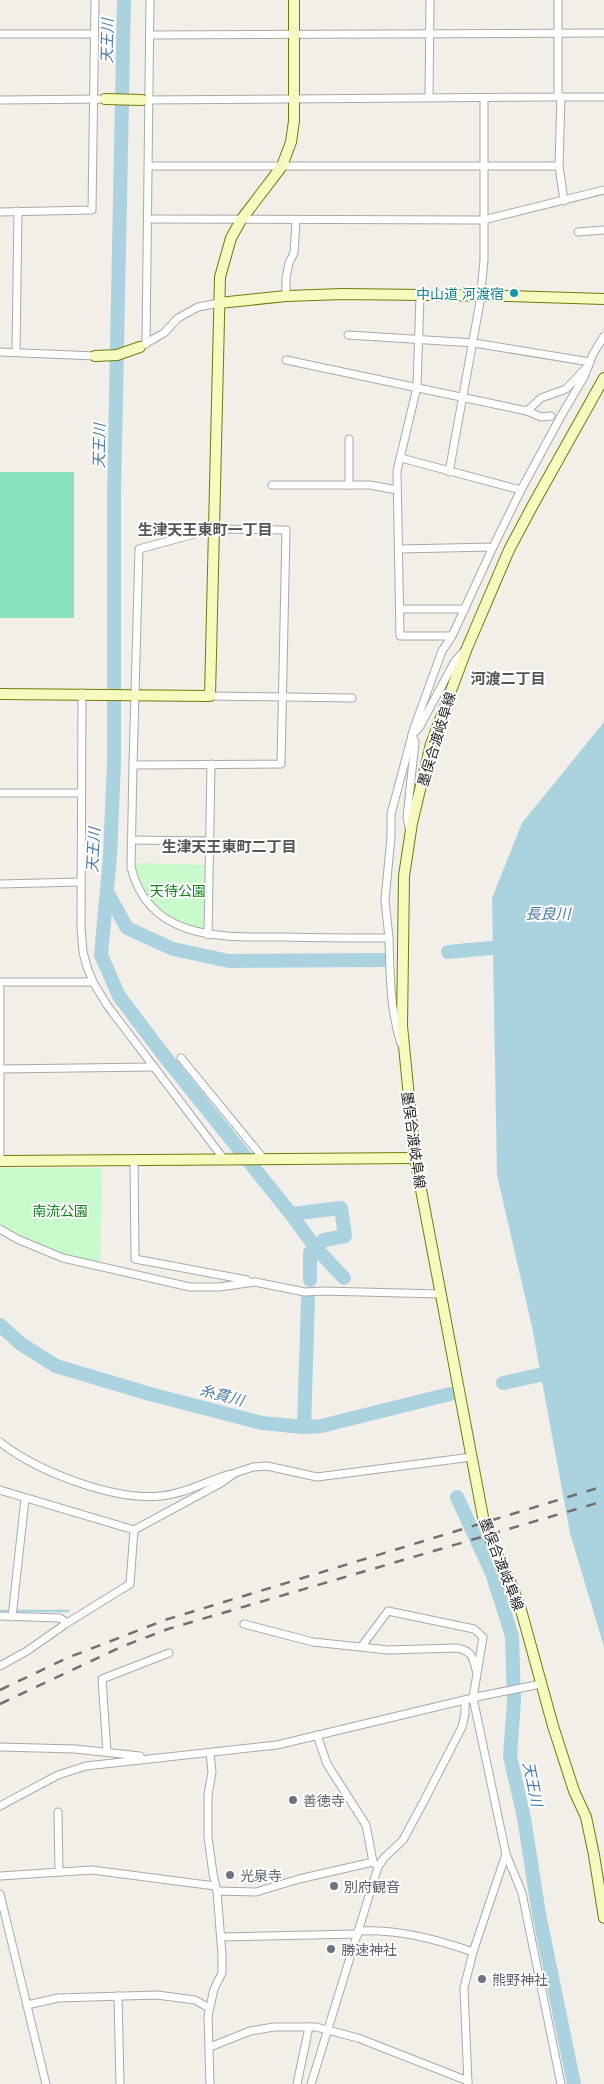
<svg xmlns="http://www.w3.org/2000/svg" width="604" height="2084" viewBox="0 0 604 2084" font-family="Inter,'Noto Sans JP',sans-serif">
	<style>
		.park { fill: #c8facc }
		.pitch { fill: #88e0be }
		.water { fill: #aad3df }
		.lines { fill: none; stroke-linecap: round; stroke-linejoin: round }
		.stream { stroke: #aad3df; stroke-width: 2.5 }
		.river { stroke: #aad3df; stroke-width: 14 }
		.street-casing { stroke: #a9a9a9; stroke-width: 9 }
		.secondary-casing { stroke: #707d05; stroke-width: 12 }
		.street { stroke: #fff; stroke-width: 7 }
		.secondary { stroke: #f7fabf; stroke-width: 10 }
		.rail { stroke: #707070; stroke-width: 2.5; stroke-dasharray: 10 10; stroke-linecap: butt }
		.culture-dot { fill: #0f9aa8; stroke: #fff; stroke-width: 2 }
		.worship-dot { fill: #6b7280; stroke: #fff; stroke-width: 2 }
		.labels { text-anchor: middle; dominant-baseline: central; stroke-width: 4; stroke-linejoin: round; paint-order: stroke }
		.culture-label { font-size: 14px; fill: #0d838f; stroke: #fff; text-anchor: end }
		.street-label { font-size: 14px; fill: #222; stroke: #fff }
		.park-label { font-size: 14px; fill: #0c8416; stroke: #fff }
		.worship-label { font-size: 14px; fill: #5b616d; stroke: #fff; text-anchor: start }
		.water-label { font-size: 15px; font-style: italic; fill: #4a7aab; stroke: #fff }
		.neighbourhood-label { font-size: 15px; font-weight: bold; fill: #555; stroke: #fff }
	</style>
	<rect width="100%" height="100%" fill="#f2efe9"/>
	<g class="park">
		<path d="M134,863L205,865L204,929C167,919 141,903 134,863Z"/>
		<path d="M0,1168H102L100,1263C64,1258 31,1244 0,1225Z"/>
	</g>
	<rect class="pitch" x="0" y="472" width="74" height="146"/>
	<path class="water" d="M604,722V1647L570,1533L532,1327L497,1175L492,898L522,823Z"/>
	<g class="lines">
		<path class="stream" d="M0,1611H68"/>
		<g class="river">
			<path d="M124,0L114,497V764L110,856L101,955L119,996L162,1053L291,1214L315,1247L344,1278"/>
			<path d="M107,892L127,928L173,949L229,961L385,960"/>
			<path d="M448,952L512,946"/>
			<path d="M291,1214L341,1208L345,1236L324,1240L310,1253V1280"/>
			<path d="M0,1325L21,1344L56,1366L150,1394L262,1423L304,1427L321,1426L450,1394"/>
			<path d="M503,1383L558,1371"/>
			<path d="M304,1427L308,1299"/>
			<path d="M457,1497L492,1573L512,1636L514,1702L510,1756L524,1818L539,1914L574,2084"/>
		</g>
		<defs>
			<g id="street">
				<path d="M0,34H94"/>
				<path d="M150,35L604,33"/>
				<path d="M429,97L430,0"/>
				<path d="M559,97H604"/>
				<path d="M561,97L559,166L564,201"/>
				<path d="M0,100L105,99"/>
				<path d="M142,100L558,97V0"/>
				<path d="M149,166H559"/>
				<path d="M0,212L92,210L95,0"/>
				<path d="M148,219L483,220L604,190"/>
				<path d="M578,232L604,230"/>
				<path d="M286,296V278L289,263L294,253L296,221"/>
				<path d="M348,335L474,343L590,362"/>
				<path d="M146,344L150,0"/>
				<path d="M143,345L164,333L178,318L198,307L219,303"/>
				<path d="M0,352L95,356"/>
				<path d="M16,352L18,211"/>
				<path d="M286,360L527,411L541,417L551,416"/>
				<path d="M527,411L541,398L566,389L588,366"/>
				<path d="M349,439V485"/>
				<path d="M401,458L521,490L561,416L584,377L593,354L604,336"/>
				<path d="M449,472L480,302L484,260V98"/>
				<path d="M272,485H370L397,490"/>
				<path d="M399,549L493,547L521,490"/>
				<path d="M400,609H465"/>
				<path d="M452,636L493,547"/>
				<path d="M82,693L81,927L83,952L87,967L93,982L107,1005L223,1158"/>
				<path d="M210,696L352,698"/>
				<path d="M133,765L281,764L286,530L213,529L139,549L133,765L131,867C149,942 224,937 286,937C320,938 354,938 389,938C390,973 390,1010 401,1044"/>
				<path d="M0,793H81"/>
				<path d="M409,827L407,817L415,742L412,735L419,728L455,661L465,650"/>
				<path d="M131,840L209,841"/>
				<path d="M0,884L80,882"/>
				<path d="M208,935L211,764"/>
				<path d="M389,938L385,900L391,837V814L414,728L442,651L452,636H400L397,471L417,387L420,296"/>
				<path d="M0,982H93"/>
				<path d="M0,988V1161"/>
				<path d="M181,1058L263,1158"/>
				<path d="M1,1069L153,1067"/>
				<path d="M134,1159L135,1259L247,1280"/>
				<path d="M0,1229L17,1239L63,1258L190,1287H219L255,1282L305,1292L323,1291L440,1294"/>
				<path d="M0,1442C36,1471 114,1501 160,1496C184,1494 207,1481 230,1474"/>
				<path d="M0,1490L134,1530L221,1483L235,1473L253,1467L267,1466L317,1477L472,1457"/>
				<path d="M0,1616L60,1618L67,1623"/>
				<path d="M12,1617L25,1499"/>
				<path d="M244,1624L313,1642L388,1650L457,1648C471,1651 473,1656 476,1670"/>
				<path d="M362,1646L388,1611L474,1629L483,1637L473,1698L506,1854L522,1893L561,2084"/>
				<path d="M0,1666L27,1651L67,1623L130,1584L134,1530"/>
				<path d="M317,1735L327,1764L366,1825L373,1862L375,1864"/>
				<path d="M0,1747L75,1749L140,1756"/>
				<path d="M107,1752L102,1679L169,1653"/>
				<path d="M210,1753L212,1772L208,1795V1837L213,1874L217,1891L222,1955V1973L214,1989L208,2016L210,2084"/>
				<path d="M0,1806L58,1775L86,1766L277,1745L481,1696L541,1684"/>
				<path d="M58,1812L59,1871"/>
				<path d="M0,1876L92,1870L215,1886"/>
				<path d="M217,1891L256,1892L299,1879L373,1862"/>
				<path d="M0,1894L46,2084"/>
				<path d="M358,1931C398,1929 436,1939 473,1952"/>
				<path d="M222,1937L358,1934"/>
				<path d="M118,1996L120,2084"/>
				<path d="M27,2005L58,1998L157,1995L195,2000L209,2008"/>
				<path d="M210,2047L250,2031L274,2027H316L358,2038L468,2081"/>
				<path d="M297,2084L309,2027"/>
				<path d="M311,2084L378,1867L384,1858L403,1840L425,1799L462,1727L465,1714V1700"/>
				<path d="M468,2084L464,1988L473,1952L506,1854"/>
			</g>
			<g id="secondary">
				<path d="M105,99L142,100"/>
				<path d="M219,303L286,296L343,294L507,296L604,299"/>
				<path d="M95,356L117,355L140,347"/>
				<path d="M604,378L534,503L509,550L467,648L431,744L412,823L404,876L402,1026L415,1158L483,1517L492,1544L512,1586L521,1610L553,1726L574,1791L586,1817L594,1855L604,1918"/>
				<path d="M0,694L210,696L220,277L231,238L241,220L282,166L291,142L294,121V0"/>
				<path d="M0,1161L415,1158"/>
			</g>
		</defs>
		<use href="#street" class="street-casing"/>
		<use href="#secondary" class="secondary-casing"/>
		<use href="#street" class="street"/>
		<use href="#secondary" class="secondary"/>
		<g class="rail">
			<path d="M0,1690L67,1658L165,1620L604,1486"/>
			<path d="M0,1704L121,1647L168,1629L604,1501"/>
		</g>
	</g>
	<circle class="culture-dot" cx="514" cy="293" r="5"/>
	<g class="worship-dot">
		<circle cx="293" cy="1800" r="5"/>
		<circle cx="230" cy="1875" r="5"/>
		<circle cx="334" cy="1886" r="5"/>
		<circle cx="331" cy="1949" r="5"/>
		<circle cx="482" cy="1979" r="5"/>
	</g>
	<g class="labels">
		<g class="culture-label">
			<text x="504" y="293">中山道 河渡宿</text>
		</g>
		<g class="street-label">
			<text transform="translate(436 739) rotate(-73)">墨俣合渡岐阜線</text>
			<text transform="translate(414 1140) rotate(82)">墨俣合渡岐阜線</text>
			<text transform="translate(502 1564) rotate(69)">墨俣合渡岐阜線</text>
		</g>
		<g class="park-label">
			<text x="178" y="890">天待公園</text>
			<text x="60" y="1210">南流公園</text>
		</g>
		<g class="worship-label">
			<text x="303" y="1800">善徳寺</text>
			<text x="240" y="1875">光泉寺</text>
			<text x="344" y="1886">別府観音</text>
			<text x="341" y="1949">勝速神社</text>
			<text x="492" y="1979">熊野神社</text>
		</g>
		<g class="water-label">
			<text transform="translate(107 41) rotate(-89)">天王川</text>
			<text transform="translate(99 446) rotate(-89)">天王川</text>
			<text transform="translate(93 850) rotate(-87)">天王川</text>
			<text x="548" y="913">長良川</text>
			<text transform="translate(222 1395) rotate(15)">糸貫川</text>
			<text transform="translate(533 1784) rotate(79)">天王川</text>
		</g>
		<g class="neighbourhood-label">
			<text x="205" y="529">生津天王東町一丁目</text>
			<text x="508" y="678">河渡二丁目</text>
			<text x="229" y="846">生津天王東町二丁目</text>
		</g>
	</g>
</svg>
